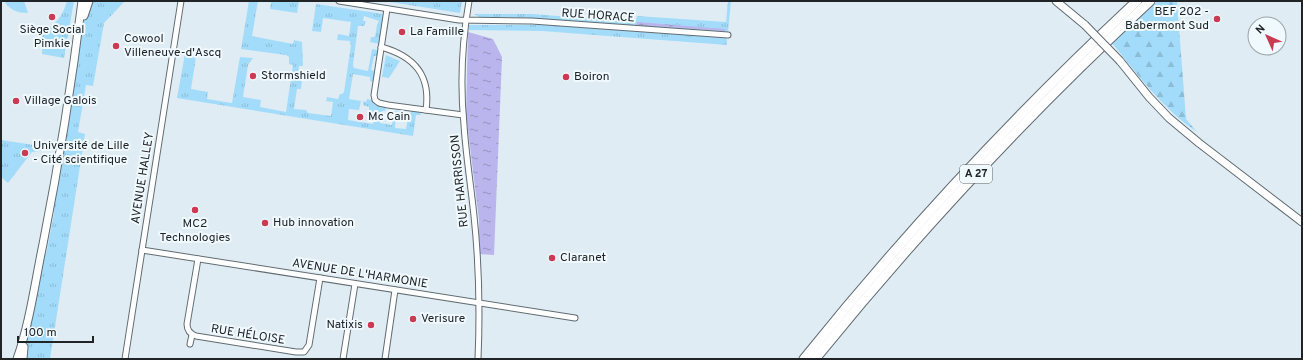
<svg xmlns="http://www.w3.org/2000/svg" width="1303" height="360" viewBox="0 0 1303 360" font-family="Overpass,sans-serif">
	<style>
		.grass { fill: url(#grass-tufts) }
		.forest { fill: url(#forest-firs) }
		.water { fill: url(#water-ripples) }
		.lines { fill: none; stroke-linecap: round; stroke-linejoin: round }
		.street-casing { stroke: #616c72; stroke-width: 7 }
		.secondary-casing { stroke: #616c72; stroke-width: 9 }
		.highway-casing { stroke: #616c72; stroke-width: 11 }
		.street { stroke: #fff; stroke-width: 5 }
		.secondary { stroke: #fff; stroke-width: 7 }
		.highway { stroke: #fff; stroke-width: 9 }
		.secondary-bridge-casing { stroke: #616c72; stroke-width: 9; stroke-linecap: butt }
		.secondary-bridge { stroke: #fff; stroke-width: 7 }
		.poi-dot { fill: #cb3a53; stroke: #eff9fe; stroke-width: 1.5 }
		.labels { text-anchor: middle; dominant-baseline: central; stroke-width: 4; stroke-linejoin: round; paint-order: stroke }
		.shield { fill: #eff9fe; stroke: #5e6468; stroke-width: 1 }
		.shield-label { font-size: 11px; font-weight: bold; fill: #202427 }
		.poi-label { font-size: 12px; fill: #202427; stroke: #eff9fe; text-anchor: start }
		.street-label { font-size: 12px; fill: #202427; stroke: #eff9fe }
	</style>
	<defs>
		<pattern id="grass-tufts" width="24" height="20" patternUnits="userSpaceOnUse"><rect width="24" height="20" fill="#a3dcfb"/><path d="M3 7l-1-3M5 7V3M7 7l1-3M15 17l-1-3M17 17v-4M19 17l1-3" fill="none" stroke="#8cbdd7"/></pattern>
		<pattern id="forest-firs" width="22" height="20" patternUnits="userSpaceOnUse"><rect width="22" height="20" fill="#a3dcfb"/><path d="M5 1l3.5 6h-7zM16 11l3.5 6h-7z" fill="#8cbdd7"/></pattern>
		<pattern id="water-ripples" width="26" height="14" patternUnits="userSpaceOnUse"><rect width="26" height="14" fill="#bbb5ed"/><path d="M2 4q2-2 4 0t4 0M15 11q2-2 4 0t4 0" fill="none" stroke="#9893c0"/></pattern>
	</defs>
	<rect width="100%" height="100%" fill="#dfecf3"/>
	<g class="grass">
		<path d="M4,1H24L28,13C17,13 10,10 4,1Z"/>
		<path d="M67,1H74L64,58L42,54V33C55,25 63,16 67,1Z"/>
		<path d="M91,1H125L104,23L93,86L86,85L78,132L85,134L50,359H25L27,334L42,263L47,250L54,213V199L84,20Z"/>
		<path d="M249,1H258L252,36L293,44L294,40L302,42L303,66H299L298,80H302L301,89H297L294,109L306,110L308,113L331,116L333,102L326,101L327,97L338,99L340,94H342L344,92L351,45H350V41L337,40L338,34L349,36L351,22L323,18L321,32L312,31L316,4L384,14L379,44L370,42L371,37H375L377,25L379,21L364,16L363,21H366L364,26H358L353,65L354,68L368,71L372,49L378,50L377,56H374L371,70L375,71L373,82L370,81V77L353,74L349,99L361,101L359,110L349,109L348,120L373,124V114L369,112V107L363,105V101L366,102L367,99L372,100L376,105L386,107L385,111H382L380,123L392,125L394,111L401,112L400,116H396L395,128L406,129L408,118L406,117V114H410L411,111L420,112L421,115H416L413,136L177,98L185,54L196,57L191,89L208,92L207,99L232,103L240,57L253,58L248,65L243,97L261,100L260,107L286,112L293,65L289,64V57L286,55L241,49Z"/>
		<path d="M266,1H299L297,13L270,9L271,2Z"/>
		<path d="M390,1H462L460,13L390,2Z"/>
		<path d="M728,1H731L728,32L532,18L479,17L474,14H532L635,22L637,16L726,22Z"/>
		<path d="M469,25H543L727,38V45L542,31L469,30Z"/>
		<path d="M386,55L400,61L389,78L382,77Z"/>
		<path d="M1,140L47,147L48,150L32,152L8,183L1,177Z"/>
	</g>
	<path class="forest" d="M1158,1H1177L1186,119L1197,132C1163,109 1138,75 1112,43Z"/>
	<g class="water">
		<path d="M637,22L725,29V31L636,25Z"/>
		<path d="M468,32L493,39L502,57L494,255L479,254V220L466,114Z"/>
	</g>
	<g class="lines">
		<defs>
			<g id="street">
				<path d="M339,1L459,20L532,21L728,35"/>
				<path d="M469,1C462,42 460,84 464,125C466,156 471,186 474,216C479,263 480,312 478,359"/>
				<path d="M387,9L374,95L375,100L379,103L388,105L463,115"/>
				<path d="M381,47C414,56 431,75 426,110"/>
				<path d="M142,250L575,318"/>
				<path d="M198,259L187,324C187,330 190,334 196,336L296,352H304L309,345L320,278"/>
				<path d="M190,344L192,335"/>
				<path d="M125,359L181,1"/>
				<path d="M343,359L355,284"/>
				<path d="M385,359L395,290"/>
			</g>
			<g id="secondary">
				<path d="M1056,1L1085,25"/>
				<path d="M84,16L89,1"/>
				<path d="M1120,61L1149,97L1169,118L1199,143L1302,222"/>
				<path d="M17,359C30,322 35,282 43,244C59,163 72,82 82,1"/>
				<path d="M23,359L24,347"/>
			</g>
			<g id="highway">
				<path d="M804,359C906,232 1017,113 1137,1"/>
				<path d="M815,359C918,232 1030,112 1150,1"/>
			</g>
		</defs>
		<use href="#street" class="street-casing"/>
		<use href="#secondary" class="secondary-casing"/>
		<use href="#highway" class="highway-casing"/>
		<use href="#street" class="street"/>
		<use href="#secondary" class="secondary"/>
		<use href="#highway" class="highway"/>
		<defs>
			<path id="secondary-bridge" d="M1085,25L1120,61"/>
		</defs>
		<use href="#secondary-bridge" class="secondary-bridge-casing"/>
		<use href="#secondary-bridge" class="secondary-bridge"/>
	</g>
	<g class="poi-dot">
		<circle cx="52" cy="17" r="4"/>
		<circle cx="1217" cy="19" r="4"/>
		<circle cx="402" cy="32" r="4"/>
		<circle cx="116" cy="46" r="4"/>
		<circle cx="253" cy="76" r="4"/>
		<circle cx="566" cy="77" r="4"/>
		<circle cx="16" cy="101" r="4"/>
		<circle cx="360" cy="117" r="4"/>
		<circle cx="25" cy="153" r="4"/>
		<circle cx="195" cy="210" r="4"/>
		<circle cx="265" cy="223" r="4"/>
		<circle cx="552" cy="258" r="4"/>
		<circle cx="413" cy="319" r="4"/>
		<circle cx="371" cy="325" r="4"/>
	</g>
	<g class="labels">
		<rect class="shield" x="960" y="165" width="32" height="18" rx="3"/>
		<g class="shield-label">
			<text x="976" y="174">A 27</text>
		</g>
		<g class="poi-label">
			<text x="1209" y="12" text-anchor="end">BEF 202 -<tspan x="1209" dy="14">Babermont Sud</tspan></text>
			<text x="52" y="30" text-anchor="middle">Siège Social<tspan x="52" dy="14">Pimkie</tspan></text>
			<text x="410" y="32">La Famille</text>
			<text x="124" y="39">Cowool<tspan x="124" dy="14">Villeneuve-d'Ascq</tspan></text>
			<text x="261" y="76">Stormshield</text>
			<text x="574" y="77">Boiron</text>
			<text x="24" y="101">Village Galois</text>
			<text x="368" y="117">Mc Cain</text>
			<text x="33" y="146">Université de Lille<tspan x="33" dy="14">‐ Cité scientifique</tspan></text>
			<text x="273" y="223">Hub innovation</text>
			<text x="195" y="224" text-anchor="middle">MC2<tspan x="195" dy="14">Technologies</tspan></text>
			<text x="560" y="258">Claranet</text>
			<text x="421" y="319">Verisure</text>
			<text x="363" y="325" text-anchor="end">Natixis</text>
		</g>
		<g class="street-label">
			<text transform="translate(598 16) rotate(4)">RUE HORACE</text>
			<text transform="translate(143 178) rotate(-81)">AVENUE HALLEY</text>
			<text transform="translate(460 181) rotate(-96)">RUE HARRISSON</text>
			<text transform="translate(360 274) rotate(9)">AVENUE DE L'HARMONIE</text>
			<text transform="translate(248 335) rotate(9)">RUE HÉLOISE</text>
		</g>
	</g>
	<rect width="1303" height="360" fill="none" stroke="#202427" stroke-width="4"/>
	<g transform="translate(1267 36) rotate(315)"><circle r="19" fill="#eff9fe" stroke="#9ca4a8"/>
	<path d="M0-3L7 15L0 10L-7 15Z" fill="#cb3a53"/>
	<text y="-6" font-size="11" font-weight="bold" text-anchor="middle" fill="#202427">N</text>
	</g>
	<path d="M18 336v6h75v-6" fill="none" stroke="#202427" stroke-width="2"/>
	<text x="24" y="336" font-size="12" fill="#202427" stroke="#eff9fe" stroke-width="3" paint-order="stroke">100 m</text>
</svg>
